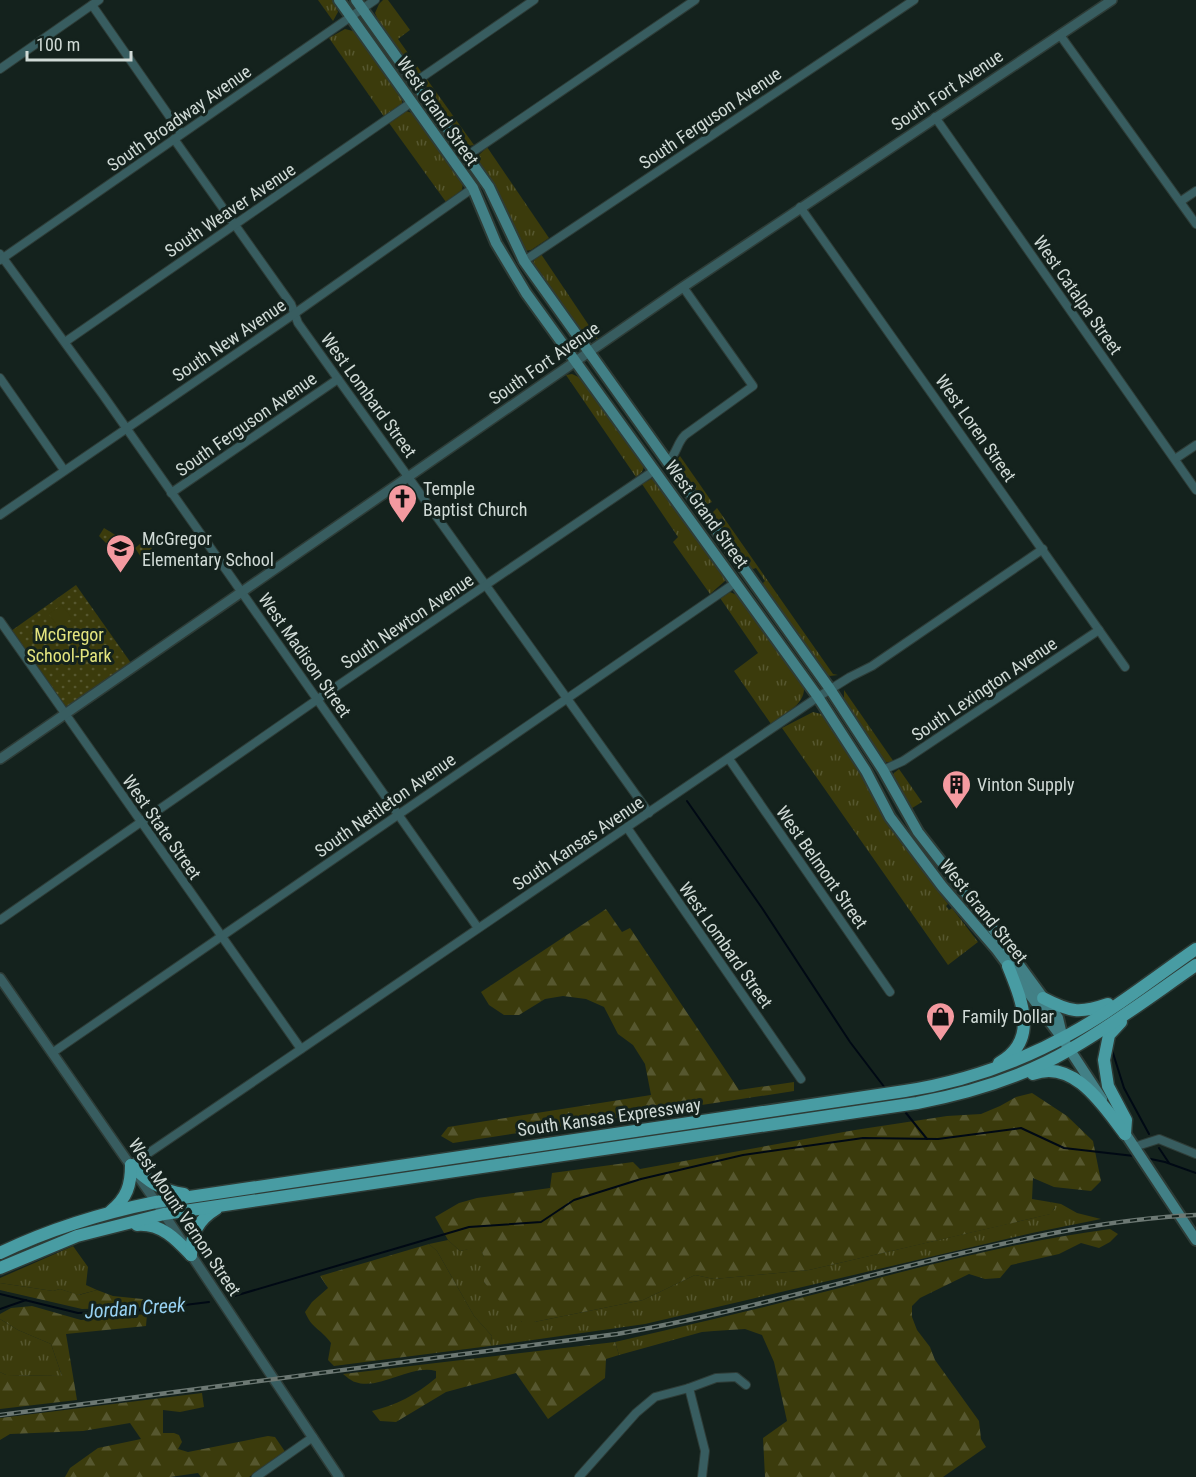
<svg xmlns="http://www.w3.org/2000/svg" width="1196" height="1477" viewBox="0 0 1196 1477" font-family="'Roboto Condensed',sans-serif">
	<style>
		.grass { fill: url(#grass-tufts) }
		.forest { fill: url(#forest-firs) }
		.park { fill: url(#park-dots) }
		.garden { fill: #3b3b0c }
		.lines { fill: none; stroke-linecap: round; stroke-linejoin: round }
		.stream { stroke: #000914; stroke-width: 2 }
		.minor-casing { stroke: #2e3c37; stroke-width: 10 }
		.tertiary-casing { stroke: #2e3c37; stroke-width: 12 }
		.secondary-casing { stroke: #2e3c37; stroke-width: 14 }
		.primary-casing { stroke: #2e3c37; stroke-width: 15 }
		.minor { stroke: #385d60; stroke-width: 8 }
		.tertiary { stroke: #385d60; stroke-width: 9 }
		.secondary { stroke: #428086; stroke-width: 10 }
		.primary { stroke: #489ca3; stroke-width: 12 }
		.rail-casing { stroke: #6c7873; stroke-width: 4.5 }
		.rail { stroke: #14221d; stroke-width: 2; stroke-dasharray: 7; stroke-linecap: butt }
		.labels { text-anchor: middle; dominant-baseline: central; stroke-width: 6; stroke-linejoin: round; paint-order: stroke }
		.street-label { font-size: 18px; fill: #d0dad6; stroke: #14221d }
		.poi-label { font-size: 18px; fill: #d0dad6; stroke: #14221d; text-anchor: start }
		.park-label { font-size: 18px; fill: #e4e57f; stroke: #14221d }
		.water-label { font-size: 20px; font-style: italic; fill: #97d1f2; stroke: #14221d }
	</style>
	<defs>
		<pattern id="grass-tufts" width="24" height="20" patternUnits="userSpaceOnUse" patternTransform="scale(1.5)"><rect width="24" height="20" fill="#3b3b0c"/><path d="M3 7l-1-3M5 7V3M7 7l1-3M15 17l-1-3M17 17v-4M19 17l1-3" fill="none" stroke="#56572f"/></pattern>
		<pattern id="forest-firs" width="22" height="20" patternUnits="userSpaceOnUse" patternTransform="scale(1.5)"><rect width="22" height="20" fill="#3b3b0c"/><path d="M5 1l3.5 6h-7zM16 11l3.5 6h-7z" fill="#56572f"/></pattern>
		<pattern id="park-dots" width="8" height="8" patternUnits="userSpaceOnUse" patternTransform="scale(1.5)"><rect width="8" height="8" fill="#3b3b0c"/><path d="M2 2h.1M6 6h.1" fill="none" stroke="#56572f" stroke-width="1.8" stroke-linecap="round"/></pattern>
	</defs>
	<rect width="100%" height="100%" fill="#14221d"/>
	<g class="grass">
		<path d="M318,0H334L338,12L333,21Z"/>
		<path d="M383,0H388L410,30L398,39L422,73H416L411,69L381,27L375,13L379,4Z"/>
		<path d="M345,29L353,31L358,35L402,95V104L385,118L329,38Z"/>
		<path d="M426,78L474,145L468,146L463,143L426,90L424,84Z"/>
		<path d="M406,111L415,114L463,183L462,190L446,202L389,123Z"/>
		<path d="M487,147L549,238L531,250L525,251L479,164V155Z"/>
		<path d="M541,254L598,339L585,338L533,265L534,260Z"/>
		<path d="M572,374L585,380L644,464C644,471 641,473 636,477L566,375Z"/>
		<path d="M680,456L712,502L705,505L674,464Z"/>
		<path d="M651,479L655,480L723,573L725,581L710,594L673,542L678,537L642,484Z"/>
		<path d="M717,508L833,674L838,675L830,676L823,673L771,602L763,583L765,581L756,568L753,569L743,562L711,514Z"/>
		<path d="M730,592L739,596L804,688C805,705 783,715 771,724L734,671L758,653L720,598Z"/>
		<path d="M844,690L894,762H886L882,758L844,703Z"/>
		<path d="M813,712L821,714L827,719L864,775L888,824L948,904L946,906L949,910L952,908L978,942L948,965L782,728Z"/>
		<path d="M899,769L922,802L909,810L892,778L894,773Z"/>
		<path d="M1050,1202L1061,1204L1077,1213L1101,1219L1032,1233L645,1324L490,1346L492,1336L474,1316L437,1251L429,1244L448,1240L460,1251L480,1246L484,1257V1282L522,1322H534L643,1300L695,1275L714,1279L809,1270L1050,1214L1055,1208Z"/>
		<path d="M73,1246L88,1267L86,1285L97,1290L78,1295L60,1289L53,1291L0,1283V1278Z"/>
		<path d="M0,1319L18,1330L51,1344L62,1376L6,1375L0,1372Z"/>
		<path d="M714,1319V1331L702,1332L619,1355L615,1342Z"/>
	</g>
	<g class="forest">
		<path d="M606,909L622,932L630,928L739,1090L794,1082V1091L453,1143L441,1136L448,1127L651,1095L645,1064L633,1045L618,1034L604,1007L586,999L563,996L545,999L519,1015H504L489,1005L481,992Z"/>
		<path d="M1032,1093L1067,1116L1093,1141L1101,1181L1091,1191L1054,1187L1033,1178L1032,1199L1050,1202L1055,1207L1051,1214L809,1270L714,1279L695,1275L643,1300L534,1322H522L511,1315L484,1282V1257L480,1247L460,1251L448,1240L435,1217L459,1203L477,1198L550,1188L552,1173L633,1162L640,1169L855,1130L947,1116L981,1114L1000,1106L1016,1097Z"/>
		<path d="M1110,1229L1118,1234L1110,1242L1099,1248L1081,1243L1059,1254L1011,1265L1000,1278L985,1279L969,1274L920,1298L912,1306V1317L917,1330L930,1347L935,1360L979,1421L981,1439L986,1447L943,1477H765L763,1438L787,1421L774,1362L762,1335L745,1329L714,1331V1319C846,1289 976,1247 1110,1229Z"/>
		<path d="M429,1244L437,1251L474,1316L492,1336L490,1346L334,1366L328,1360L331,1343C320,1328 312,1329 305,1312L312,1302L328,1288L320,1276Z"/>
		<path d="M0,1283L53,1291L60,1289L79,1295L97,1290L113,1296L152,1300L153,1307L82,1309L0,1290Z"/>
		<path d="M32,1306L81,1320L147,1314L146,1326L66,1334L77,1400L0,1409V1372L6,1375L62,1376L51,1344L18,1330L0,1319V1314L11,1308Z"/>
		<path d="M615,1342L619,1355L606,1359L605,1378L548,1419L516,1373L446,1392L396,1422L380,1421L372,1411C396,1405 416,1395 436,1378V1371C410,1364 380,1391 355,1382C351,1381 346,1376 343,1374Z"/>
		<path d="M202,1393L204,1407L180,1412L163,1410V1433H174L179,1435L182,1442L178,1449L188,1452L268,1436L275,1437L286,1453L249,1477H201L198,1473L170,1477H65L70,1468L98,1448L141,1439L130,1423L83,1431L10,1434L0,1440V1418Z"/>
	</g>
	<g class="park">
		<path d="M104,528L117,536L115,540L106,543L99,536Z"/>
		<path d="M146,539L152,547L151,550L141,557L135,548Z"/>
		<path d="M76,585L131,663L66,707L11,631Z"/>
	</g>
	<path class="garden" d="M62,605L72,618L58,627L49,614Z"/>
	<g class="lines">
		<g class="stream">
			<path d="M687,801L762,908L850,1042L885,1088"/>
			<path d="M1112,1050L1124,1088L1149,1134"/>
			<path d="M906,1113L927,1139"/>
			<path d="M1159,1148L1169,1163"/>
			<path d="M1146,1158L1165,1162L1196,1173"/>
			<path d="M0,1294L78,1313L144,1310L209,1302"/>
			<path d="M231,1297L469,1227L541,1222L574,1200L641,1179L743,1155L863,1138L938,1139L1021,1128L1064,1148L1134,1156"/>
			<path d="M0,1309L26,1300"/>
		</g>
		<defs>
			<g id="minor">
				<path d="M92,5L181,133"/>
				<path d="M1060,35L1196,224"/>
				<path d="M0,69L99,0"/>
				<path d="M415,82L534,0"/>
				<path d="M935,117L1196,490"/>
				<path d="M174,139L291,304L298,323L338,379L649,813"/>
				<path d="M468,155L695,0"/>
				<path d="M1181,201L1196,191"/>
				<path d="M800,207L1125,667"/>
				<path d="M0,254L103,395L478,928"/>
				<path d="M0,260L375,0"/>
				<path d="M524,261L914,0"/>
				<path d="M65,342L412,102"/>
				<path d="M0,378L64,470"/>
				<path d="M1175,459L1196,445"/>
				<path d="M667,462C678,453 676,444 685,435L753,386L683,287"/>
				<path d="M171,493L338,379"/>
				<path d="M0,515L294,314L473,188"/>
				<path d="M0,621L301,1049"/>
				<path d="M729,759L890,992"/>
				<path d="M883,770L903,761L1099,630"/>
				<path d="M628,829L801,1079"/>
				<path d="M0,920L318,699L655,470"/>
				<path d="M52,1053L735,583"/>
				<path d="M1134,1147L1159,1139L1196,1154"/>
				<path d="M131,1165L818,697L850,677L872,666L1043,549"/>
				<path d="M689,1388L705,1451L702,1477"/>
				<path d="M256,1477L313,1437"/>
				<path d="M579,1477L636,1413L655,1397L689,1388L716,1378L736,1377L746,1385"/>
			</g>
			<g id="tertiary">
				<path d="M0,759L683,287L1112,0"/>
				<path d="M0,978L156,1202L339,1477"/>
			</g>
			<g id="secondary">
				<path d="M339,0L473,188L496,243L526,293L818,697L866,771L890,817L942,886L997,950L1062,1038L1102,1099"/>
				<path d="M356,0L489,187L524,261L830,689L883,770L918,832L982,914L1058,1018L1062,1035"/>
				<path d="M1121,1127L1196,1240"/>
			</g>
			<g id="primary">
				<path d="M1043,998C1070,1012 1079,1014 1108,1004"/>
				<path d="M1121,1022L1109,1035L1104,1060L1108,1086L1126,1120L1125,1134"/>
				<path d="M999,1063C1040,1040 1021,999 1008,966"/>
				<path d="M1033,1074C1074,1058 1104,1107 1125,1134"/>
				<path d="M131,1165C147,1180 161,1191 184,1194"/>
				<path d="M111,1211C127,1198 131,1185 131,1165"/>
				<path d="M137,1225C161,1223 176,1239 191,1255"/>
				<path d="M0,1253C50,1229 102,1213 156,1202L905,1091C963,1082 1018,1063 1070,1034C1114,1010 1154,978 1196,949"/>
				<path d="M191,1255C191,1234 198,1220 216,1209"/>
				<path d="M0,1268L77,1236L164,1214L917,1103C970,1093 1023,1077 1069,1050C1113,1025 1154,994 1196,965"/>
			</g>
		</defs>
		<use href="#minor" class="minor-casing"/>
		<use href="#tertiary" class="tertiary-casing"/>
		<use href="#secondary" class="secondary-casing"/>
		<use href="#primary" class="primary-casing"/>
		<use href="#minor" class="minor"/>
		<use href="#tertiary" class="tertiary"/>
		<use href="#secondary" class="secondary"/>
		<use href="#primary" class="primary"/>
		<defs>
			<path id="rail" d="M0,1415L617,1334C726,1315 833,1284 941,1258C1026,1238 1108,1219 1196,1215"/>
		</defs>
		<use href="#rail" class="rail-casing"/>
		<use href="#rail" class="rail"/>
	</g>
	<defs>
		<symbol id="church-pin" viewBox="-11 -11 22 30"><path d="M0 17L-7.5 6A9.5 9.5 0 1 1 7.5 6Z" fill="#f49aa0" stroke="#14221d"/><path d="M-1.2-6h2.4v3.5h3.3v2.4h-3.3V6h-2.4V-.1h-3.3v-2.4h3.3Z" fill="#111"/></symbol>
		<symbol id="school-pin" viewBox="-11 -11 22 30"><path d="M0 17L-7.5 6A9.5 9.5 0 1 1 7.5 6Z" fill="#f49aa0" stroke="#14221d"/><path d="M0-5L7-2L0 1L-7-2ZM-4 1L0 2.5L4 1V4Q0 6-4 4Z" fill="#111"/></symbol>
		<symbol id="building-pin" viewBox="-11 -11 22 30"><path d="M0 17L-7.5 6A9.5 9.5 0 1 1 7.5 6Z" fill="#f49aa0" stroke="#14221d"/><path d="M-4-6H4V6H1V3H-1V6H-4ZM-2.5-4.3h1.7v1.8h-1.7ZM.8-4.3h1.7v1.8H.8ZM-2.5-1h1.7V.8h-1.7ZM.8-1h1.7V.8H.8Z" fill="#111"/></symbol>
		<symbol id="shop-pin" viewBox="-11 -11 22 30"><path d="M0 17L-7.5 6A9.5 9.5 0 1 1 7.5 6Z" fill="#f49aa0" stroke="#14221d"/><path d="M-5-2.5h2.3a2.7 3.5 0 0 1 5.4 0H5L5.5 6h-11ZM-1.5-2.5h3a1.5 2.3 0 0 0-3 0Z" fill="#111"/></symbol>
	</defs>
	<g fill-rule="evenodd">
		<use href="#church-pin" x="386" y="482" width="33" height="45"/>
		<use href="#school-pin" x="104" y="532" width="33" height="45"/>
		<use href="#building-pin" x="940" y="768" width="33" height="45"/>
		<use href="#shop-pin" x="924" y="1000" width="33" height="45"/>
	</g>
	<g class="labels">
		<g class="street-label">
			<text transform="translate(947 90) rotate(-34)">South Fort Avenue</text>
			<text transform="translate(438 111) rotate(55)">West Grand Street</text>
			<text transform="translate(179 118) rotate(-35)">South Broadway Avenue</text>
			<text transform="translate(710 118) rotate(-34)">South Ferguson Avenue</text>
			<text transform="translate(230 210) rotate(-34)">South Weaver Avenue</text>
			<text transform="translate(1078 295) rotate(55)">West Catalpa Street</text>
			<text transform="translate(229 340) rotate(-34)">South New Avenue</text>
			<text transform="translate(544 363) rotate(-35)">South Fort Avenue</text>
			<text transform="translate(369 395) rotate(54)">West Lombard Street</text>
			<text transform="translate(246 424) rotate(-35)">South Ferguson Avenue</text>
			<text transform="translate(976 428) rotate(55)">West Loren Street</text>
			<text transform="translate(707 514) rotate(54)">West Grand Street</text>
			<text transform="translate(407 621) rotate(-34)">South Newton Avenue</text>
			<text transform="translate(305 655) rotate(55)">West Madison Street</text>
			<text transform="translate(984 689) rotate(-34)">South Lexington Avenue</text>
			<text transform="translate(385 805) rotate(-35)">South Nettleton Avenue</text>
			<text transform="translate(162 827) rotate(55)">West State Street</text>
			<text transform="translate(578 843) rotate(-34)">South Kansas Avenue</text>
			<text transform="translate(822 867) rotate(55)">West Belmont Street</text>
			<text transform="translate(984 911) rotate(51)">West Grand Street</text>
			<text transform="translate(726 945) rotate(55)">West Lombard Street</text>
			<text transform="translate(609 1117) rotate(-8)">South Kansas Expressway</text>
			<text transform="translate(185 1217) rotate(56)">West Mount Vernon Street</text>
		</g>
		<g class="poi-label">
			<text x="423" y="488">Temple<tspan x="423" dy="21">Baptist Church</tspan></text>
			<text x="142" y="538">McGregor<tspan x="142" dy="21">Elementary School</tspan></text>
			<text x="977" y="784">Vinton Supply</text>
			<text x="962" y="1016">Family Dollar</text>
		</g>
		<g class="park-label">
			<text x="69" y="634">McGregor<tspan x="69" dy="21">School-Park</tspan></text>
		</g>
		<g class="water-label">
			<text transform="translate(135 1308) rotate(-4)">Jordan Creek</text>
		</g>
	</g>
	<path d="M27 51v9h104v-9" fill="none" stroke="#d0dad6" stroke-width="3"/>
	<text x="36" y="51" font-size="18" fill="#d0dad6" stroke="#14221d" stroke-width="4.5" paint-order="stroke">100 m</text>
</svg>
